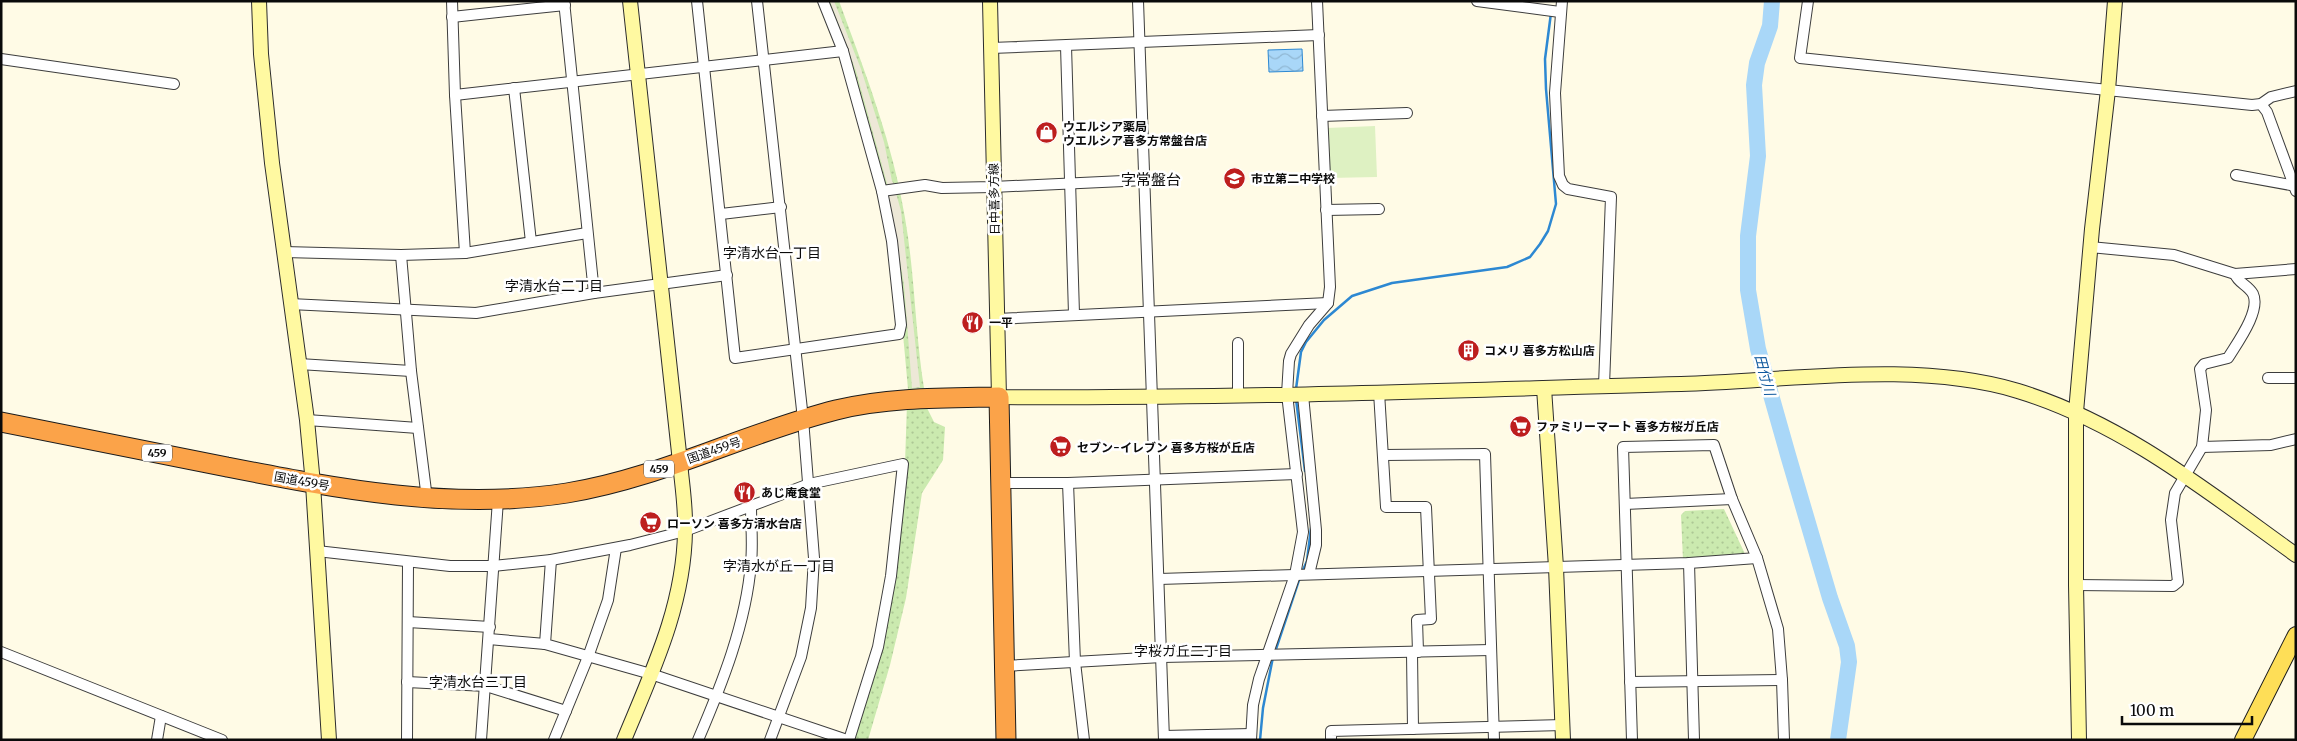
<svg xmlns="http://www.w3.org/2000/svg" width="2297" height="741" viewBox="0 0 2297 741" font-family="Merriweather,'Noto Sans JP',serif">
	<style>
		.park { fill: url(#park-dots) }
		.pitch { fill: #def1c2 }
		.plaza { fill: #ede8d7 }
		.water { fill: url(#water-waves); stroke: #2d88d2 }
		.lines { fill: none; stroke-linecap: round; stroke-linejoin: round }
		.stream { stroke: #2d88d2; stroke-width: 2.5 }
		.river { stroke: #a9d7f8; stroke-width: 16 }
		.street-casing { stroke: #3d3d3d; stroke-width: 12 }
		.secondary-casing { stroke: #2c2c2c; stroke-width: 16 }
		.primary-casing { stroke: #1b1b1b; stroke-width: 18 }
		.highway-casing { stroke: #1b1b1b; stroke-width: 21 }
		.street { stroke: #fff; stroke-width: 10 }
		.secondary { stroke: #fff9a1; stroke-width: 14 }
		.primary { stroke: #fede57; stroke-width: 16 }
		.highway { stroke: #fba349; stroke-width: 19 }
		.labels { text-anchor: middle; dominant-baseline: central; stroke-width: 5; stroke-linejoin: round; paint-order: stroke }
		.shield { fill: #fff; stroke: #545454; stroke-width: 1 }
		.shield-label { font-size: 11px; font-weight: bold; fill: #0a0a0a }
		.poi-label { font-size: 12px; font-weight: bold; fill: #0a0a0a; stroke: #fff; text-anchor: start }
		.street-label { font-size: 12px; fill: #0a0a0a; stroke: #fff }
		.neighbourhood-label { font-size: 14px; fill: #0a0a0a; stroke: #fff }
		.water-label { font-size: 14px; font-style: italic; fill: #10599e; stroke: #fff }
		.quarter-label { font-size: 15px; fill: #0a0a0a; stroke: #fff }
	</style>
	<defs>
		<pattern id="park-dots" width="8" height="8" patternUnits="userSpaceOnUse" patternTransform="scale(1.25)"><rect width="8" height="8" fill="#cbeaaf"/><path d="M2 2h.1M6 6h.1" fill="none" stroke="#adc795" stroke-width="1.8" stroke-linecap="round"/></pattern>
		<pattern id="water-waves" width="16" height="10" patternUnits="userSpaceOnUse" patternTransform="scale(1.25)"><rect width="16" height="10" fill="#a9d7f8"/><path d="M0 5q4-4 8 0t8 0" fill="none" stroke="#90b7d3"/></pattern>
	</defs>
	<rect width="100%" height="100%" fill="#fffbe6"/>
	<g class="park">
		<path d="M827,1H839C865,72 893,144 905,218C915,275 915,332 924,388L908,389L896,257Z"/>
		<path d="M924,402L934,422L945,427L943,460L922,493L906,598L890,665L868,740H851L865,697L904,494L907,403Z"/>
		<path d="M1724,509L1745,554L1683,560L1681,515L1685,511Z"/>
	</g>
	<path class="pitch" d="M1375,126L1377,177L1329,178L1327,128Z"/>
	<g class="plaza">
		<path d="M830,1H834L861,69L884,142L892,181L896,187H888L856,71Z"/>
		<path d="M888,193H896L901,211L920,387L912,388L904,284Z"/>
	</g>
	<path class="water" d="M1302,49L1303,71L1269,72L1268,50Z"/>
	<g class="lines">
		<g class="stream">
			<path d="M1296,389L1301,352L1306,342L1324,320L1352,296L1392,283L1507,267L1530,257L1540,244L1548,231L1556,204L1546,89L1545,59L1551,13"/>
			<path d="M1296,399L1305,471"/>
			<path d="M1302,572L1307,561L1311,528"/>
			<path d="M1275,652L1300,577"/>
			<path d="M1260,740L1263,708L1273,657"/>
		</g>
		<path class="river" d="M1772,1L1770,26L1757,63L1754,85L1758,156L1748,236V290L1758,349L1788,455L1830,598L1847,646L1849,662L1838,740"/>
		<defs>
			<g id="street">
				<path d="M452,1L455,95L465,253"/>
				<path d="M564,1L594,293"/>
				<path d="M697,1L735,358L899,334L901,325L892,241L882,191L843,51L823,1"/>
				<path d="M757,1L803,419L814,558L811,608L801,657L770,740"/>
				<path d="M1138,1L1164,740"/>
				<path d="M1477,1L1560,12"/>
				<path d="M1562,1L1555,93L1559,176L1563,185L1568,189L1611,197L1604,386"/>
				<path d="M1808,1L1800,58L2252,105L2261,104L2271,97L2296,91"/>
				<path d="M452,17L565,5"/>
				<path d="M1066,46L1074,314"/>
				<path d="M991,48L1319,35"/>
				<path d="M1,59L174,84"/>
				<path d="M514,88L531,242"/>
				<path d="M455,95L843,51"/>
				<path d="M2261,104L2267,112L2296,191"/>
				<path d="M1322,116L1407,113"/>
				<path d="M2236,175L2296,186"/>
				<path d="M882,191L925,185L942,188L993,187L1145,180"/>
				<path d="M1326,210L1379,209"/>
				<path d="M721,214L781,207"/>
				<path d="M2090,247L2174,255L2235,274L2296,269"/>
				<path d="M284,252L401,255L465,253L587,233"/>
				<path d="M401,255L411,371L427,499"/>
				<path d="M290,304L476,313L594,293L727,275"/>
				<path d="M997,319L1328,303"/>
				<path d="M299,364L411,371"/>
				<path d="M2268,378H2296"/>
				<path d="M1379,392L1386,507H1426L1431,619L1417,620L1418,652"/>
				<path d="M1303,395L1316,530V545L1309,574"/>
				<path d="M1238,396V343"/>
				<path d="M307,420L418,428"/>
				<path d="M2202,447L2271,445L2296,439"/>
				<path d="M1384,455L1485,454L1494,740"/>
				<path d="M999,483H1068L1297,474"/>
				<path d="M1068,483L1075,662L1084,740"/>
				<path d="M1625,504L1732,499"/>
				<path d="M317,551L450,566H493L551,560L630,545L685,531L809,484L903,464L891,576L878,647L849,740"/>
				<path d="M551,560L545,644L651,674L847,740"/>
				<path d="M1689,563L1694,740"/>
				<path d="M1159,579L1689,563L1757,558"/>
				<path d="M2076,585L2173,586L2178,582L2171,520L2175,493L2202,447L2206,410L2200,369L2204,364L2228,358C2237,343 2261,311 2253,294C2248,285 2238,283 2235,274"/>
				<path d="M408,622L490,627"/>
				<path d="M489,639L545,644"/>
				<path d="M1,652L222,740"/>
				<path d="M1412,653L1413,729"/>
				<path d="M1004,666L1162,657L1491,650"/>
				<path d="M407,682L486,686L566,711"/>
				<path d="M1630,682L1782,680"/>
				<path d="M1164,736L1251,734"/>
				<path d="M157,740L161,716"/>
				<path d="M407,740L408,563"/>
				<path d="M481,740L498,500"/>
				<path d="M554,740L588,657L608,600L616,548"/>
				<path d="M698,740C722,684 746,624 751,563C753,545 751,525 751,506"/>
				<path d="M1251,740L1253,705L1259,679L1295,575L1303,532L1287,394L1289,361L1291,354L1309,325L1328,303L1330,287L1317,1"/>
				<path d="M1331,740V731L1563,725"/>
				<path d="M1632,740L1623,447L1714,445L1732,499L1757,558L1778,629L1782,680L1784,740"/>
			</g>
			<g id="secondary">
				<path d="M259,1L261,54L272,163L307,420L313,484L329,740"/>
				<path d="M990,1L999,397C1227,399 1454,390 1681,384C1788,381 1915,360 2018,391C2123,423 2208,492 2296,555"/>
				<path d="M1544,388L1556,567L1563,740"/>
				<path d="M624,740C652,672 684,606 685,531C686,508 682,485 680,462L630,1"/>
				<path d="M2079,740L2076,585V412L2092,229L2108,90L2115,1"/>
			</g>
			<path id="primary" d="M2243,740L2296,635"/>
			<path id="highway" d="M1,422C77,437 152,452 227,467C339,489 453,511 567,493C660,478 745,433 836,410C889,397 945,398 999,397L1006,740"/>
		</defs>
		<use href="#street" class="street-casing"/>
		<use href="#secondary" class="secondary-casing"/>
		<use href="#primary" class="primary-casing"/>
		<use href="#highway" class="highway-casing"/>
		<use href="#street" class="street"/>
		<use href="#secondary" class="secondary"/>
		<use href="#primary" class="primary"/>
		<use href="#highway" class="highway"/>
	</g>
	<defs>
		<symbol id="shop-disc" viewBox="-11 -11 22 22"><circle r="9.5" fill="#bd1e1e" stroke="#fff"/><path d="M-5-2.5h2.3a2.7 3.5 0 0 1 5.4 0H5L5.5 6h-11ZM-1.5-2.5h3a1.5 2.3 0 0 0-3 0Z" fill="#fff"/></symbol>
		<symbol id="school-disc" viewBox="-11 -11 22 22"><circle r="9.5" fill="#bd1e1e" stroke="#fff"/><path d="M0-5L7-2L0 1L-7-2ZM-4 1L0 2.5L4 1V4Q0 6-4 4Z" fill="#fff"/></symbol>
		<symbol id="restaurant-disc" viewBox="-11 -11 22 22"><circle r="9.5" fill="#bd1e1e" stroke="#fff"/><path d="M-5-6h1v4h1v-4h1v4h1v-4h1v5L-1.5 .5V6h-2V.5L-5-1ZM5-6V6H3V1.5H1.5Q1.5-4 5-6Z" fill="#fff"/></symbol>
		<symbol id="building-disc" viewBox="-11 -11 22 22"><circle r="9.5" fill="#bd1e1e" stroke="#fff"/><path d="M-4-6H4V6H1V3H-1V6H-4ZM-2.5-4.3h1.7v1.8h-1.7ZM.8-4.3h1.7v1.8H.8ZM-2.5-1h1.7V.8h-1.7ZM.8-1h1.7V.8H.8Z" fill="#fff"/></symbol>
		<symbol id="supermarket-disc" viewBox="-11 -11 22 22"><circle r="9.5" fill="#bd1e1e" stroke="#fff"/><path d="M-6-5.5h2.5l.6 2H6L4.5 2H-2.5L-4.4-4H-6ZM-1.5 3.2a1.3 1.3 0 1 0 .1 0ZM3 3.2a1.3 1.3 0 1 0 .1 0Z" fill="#fff"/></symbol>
	</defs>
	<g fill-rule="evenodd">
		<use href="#shop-disc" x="1034" y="120" width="25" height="25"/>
		<use href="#school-disc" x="1222" y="166" width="25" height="25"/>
		<use href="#restaurant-disc" x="960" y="310" width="25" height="25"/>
		<use href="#building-disc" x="1456" y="338" width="25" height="25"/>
		<use href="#supermarket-disc" x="1508" y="414" width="25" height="25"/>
		<use href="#supermarket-disc" x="1048" y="434" width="25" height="25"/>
		<use href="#restaurant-disc" x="732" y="480" width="25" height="25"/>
		<use href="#supermarket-disc" x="638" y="510" width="25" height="25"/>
	</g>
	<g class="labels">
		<g class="shield">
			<rect x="142" y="444.5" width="30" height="17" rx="4"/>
			<rect x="644" y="460.5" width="30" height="17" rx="4"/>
		</g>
		<g class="shield-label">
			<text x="157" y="453">459</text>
			<text x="659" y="469">459</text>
		</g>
		<g class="poi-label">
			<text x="1063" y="126">ウエルシア薬局<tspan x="1063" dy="14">ウエルシア喜多方常盤台店</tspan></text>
			<text x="1251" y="178">市立第二中学校</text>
			<text x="989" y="322">一平</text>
			<text x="1484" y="350">コメリ 喜多方松山店</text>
			<text x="1536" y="426">ファミリーマート 喜多方桜ガ丘店</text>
			<text x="1077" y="447">セブン-イレブン 喜多方桜が丘店</text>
			<text x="761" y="492">あじ庵食堂</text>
			<text x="667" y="523">ローソン 喜多方清水台店</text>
		</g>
		<g class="street-label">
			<text transform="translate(994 199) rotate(-91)">日中喜多方線</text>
			<text transform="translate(714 450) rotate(-19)">国道459号</text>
			<text transform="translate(302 481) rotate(10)">国道459号</text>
		</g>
		<g class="neighbourhood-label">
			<text x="772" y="253">字清水台一丁目</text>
			<text x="554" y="286">字清水台二丁目</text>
			<text x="779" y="566">字清水が丘一丁目</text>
			<text x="1183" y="651">字桜ガ丘二丁目</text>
			<text x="478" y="682">字清水台三丁目</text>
		</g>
		<g class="water-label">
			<text transform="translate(1765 375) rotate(75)">田付川</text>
		</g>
		<g class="quarter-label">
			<text x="1151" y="179">字常盤台</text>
		</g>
	</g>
	<rect width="2297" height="741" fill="none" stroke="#0a0a0a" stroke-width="5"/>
	<path d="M2122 716v8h130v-8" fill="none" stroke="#0a0a0a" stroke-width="2.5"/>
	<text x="2130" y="716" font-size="15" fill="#0a0a0a" stroke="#ffffff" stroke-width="4" paint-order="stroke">100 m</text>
</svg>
